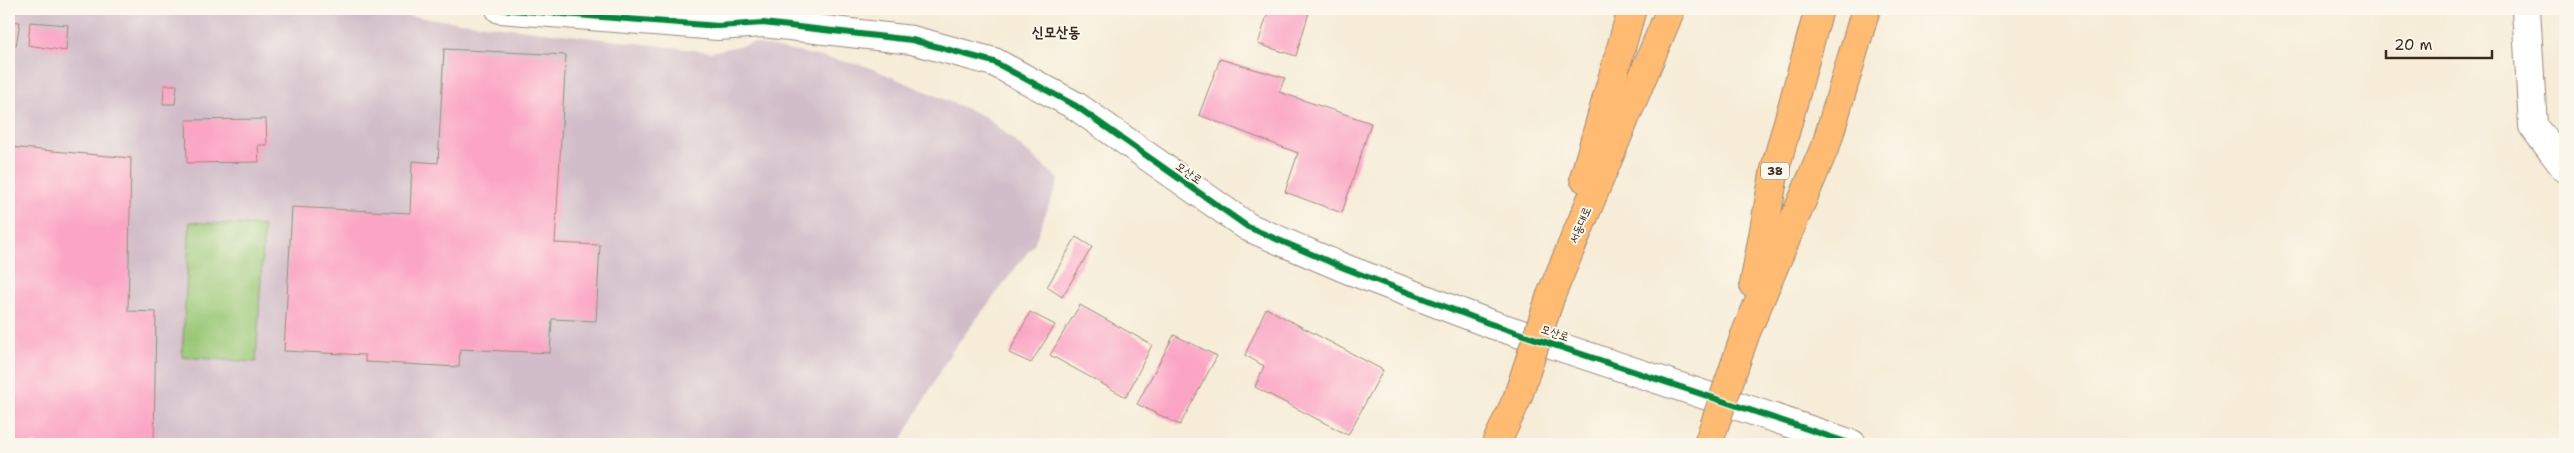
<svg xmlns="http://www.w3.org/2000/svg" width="2574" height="453" viewBox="0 0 2574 453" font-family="'Shantell Sans','Poor Story',sans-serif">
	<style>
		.industrial { fill: #d1bdc9 }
		.green { fill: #99c774; stroke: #6a7849 }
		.building { fill: #fba4c4 }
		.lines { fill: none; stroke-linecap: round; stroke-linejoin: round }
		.minor-casing { stroke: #988b7a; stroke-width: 30 }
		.highway-casing { stroke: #988b7a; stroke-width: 30 }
		.minor { stroke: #fff; stroke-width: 28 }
		.highway { stroke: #febb71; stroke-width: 28 }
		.highway-bridge-casing { stroke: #988b7a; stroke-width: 30; stroke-linecap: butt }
		.highway-bridge { stroke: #febb71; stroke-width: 28 }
		.cycleway-casing { stroke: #fbf7ec; stroke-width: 9 }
		.cycleway { stroke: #00873e; stroke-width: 6 }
		.labels { text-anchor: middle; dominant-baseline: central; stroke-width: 4; stroke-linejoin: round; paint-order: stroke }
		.shield { fill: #fbf7ec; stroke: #75685c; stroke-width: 1 }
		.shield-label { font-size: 11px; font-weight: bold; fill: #3b2a1e }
		.street-label { font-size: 12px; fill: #3b2a1e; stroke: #fbf7ec }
		.quarter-label { font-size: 15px; font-weight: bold; fill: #3b2a1e; stroke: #fbf7ec }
	</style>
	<rect width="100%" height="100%" fill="#fbf7ec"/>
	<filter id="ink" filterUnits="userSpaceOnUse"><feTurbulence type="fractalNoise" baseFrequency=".02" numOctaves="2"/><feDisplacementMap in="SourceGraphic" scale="10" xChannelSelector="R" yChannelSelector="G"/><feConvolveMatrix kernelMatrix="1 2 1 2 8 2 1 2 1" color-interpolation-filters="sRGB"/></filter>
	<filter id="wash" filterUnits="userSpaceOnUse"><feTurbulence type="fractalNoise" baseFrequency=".0096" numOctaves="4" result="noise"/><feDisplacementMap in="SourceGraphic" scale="20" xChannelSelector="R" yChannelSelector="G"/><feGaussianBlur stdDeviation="1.12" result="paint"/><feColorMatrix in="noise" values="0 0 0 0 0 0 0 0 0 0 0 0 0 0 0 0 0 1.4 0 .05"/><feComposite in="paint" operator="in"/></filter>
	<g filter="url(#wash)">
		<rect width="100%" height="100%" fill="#f6ecd7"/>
		<path class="industrial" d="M9,9H351L711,52L753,43L866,66L986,117L1059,179L1034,244L952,351L899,444H9Z"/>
		<path class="green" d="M190,222L264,226L256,362L182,357Z"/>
		<g id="blocks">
			<g class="building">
				<path d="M1269,9H1310L1296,56L1258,44Z"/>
				<path d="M9,21L20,22L16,46L9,45Z"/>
				<path d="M30,22L68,25L66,51L28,45Z"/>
				<path d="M444,49L566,55L555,243L600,245L596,321L552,319L550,353L460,349L459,367L365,362V355L284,351L292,207L410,213L412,161L438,163Z"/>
				<path d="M1220,59L1285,78L1279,92L1371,123L1342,213L1285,192L1298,153L1199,115Z"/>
				<path d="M164,85H177L175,104H163Z"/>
				<path d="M266,119L267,145H258L259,162L187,163L186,120Z"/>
				<path d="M9,147L131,158L128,311L156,312L154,444H9Z"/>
				<path d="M1076,237L1092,247L1062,297L1047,287Z"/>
				<path d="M1080,305L1152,345L1126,397L1050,355Z"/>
				<path d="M1266,308L1383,370L1348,435L1255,387L1264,366L1245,355Z"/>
				<path d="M1030,312L1055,325L1031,363L1009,353Z"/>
				<path d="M1174,335L1217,356L1180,425L1137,404Z"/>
			</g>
		</g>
	</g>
	<g filter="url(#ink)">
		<use href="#blocks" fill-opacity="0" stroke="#988b7a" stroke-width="1"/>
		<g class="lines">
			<defs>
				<g id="minor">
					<path d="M500,9L718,26L763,23L912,40L994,62L1076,106L1248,227L1344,268L1488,323L1852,444"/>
					<path d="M2526,9L2533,126L2565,168"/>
				</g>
				<g id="highway">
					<path d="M1584,178L1632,9"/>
					<path d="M1754,285L1775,169L1819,9"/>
					<path d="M1551,295L1671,9"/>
					<path d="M1745,335L1827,142L1866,9"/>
					<path d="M1496,444L1517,399"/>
				</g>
			</defs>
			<use href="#minor" class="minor-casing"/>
			<use href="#highway" class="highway-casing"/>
			<use href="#minor" class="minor"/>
			<use href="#highway" class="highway"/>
			<defs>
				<g id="highway-bridge">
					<path d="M1517,399L1551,295"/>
					<path d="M1708,444L1745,335"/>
				</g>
			</defs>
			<use href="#highway-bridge" class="highway-bridge-casing"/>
			<use href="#highway-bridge" class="highway-bridge"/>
			<defs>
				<path id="cycleway" d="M500,9L718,26L763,23L912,40L994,62L1076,106L1248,227L1344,268L1488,323L1852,444"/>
			</defs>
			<use href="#cycleway" class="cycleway-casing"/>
			<use href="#cycleway" class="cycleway"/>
		</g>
	</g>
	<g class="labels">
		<rect class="shield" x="1761" y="162.5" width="28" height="17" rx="4"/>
		<g class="shield-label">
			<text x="1775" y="171">38</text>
		</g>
		<g class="street-label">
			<text transform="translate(1189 173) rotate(35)">모산로</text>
			<text transform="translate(1580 225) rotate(-67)">서동대로</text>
			<text transform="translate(1555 333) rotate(18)">모산로</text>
		</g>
		<g class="quarter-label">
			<text x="1056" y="32">신모산동</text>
		</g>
	</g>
	<rect width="2574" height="453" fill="none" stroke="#fbf7ec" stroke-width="30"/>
	<path d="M2386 50v8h106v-8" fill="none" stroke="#3b2a1e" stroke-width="2.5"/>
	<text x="2394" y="50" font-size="15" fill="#3b2a1e" stroke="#fbf7ec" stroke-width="4" paint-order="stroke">20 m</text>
</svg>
